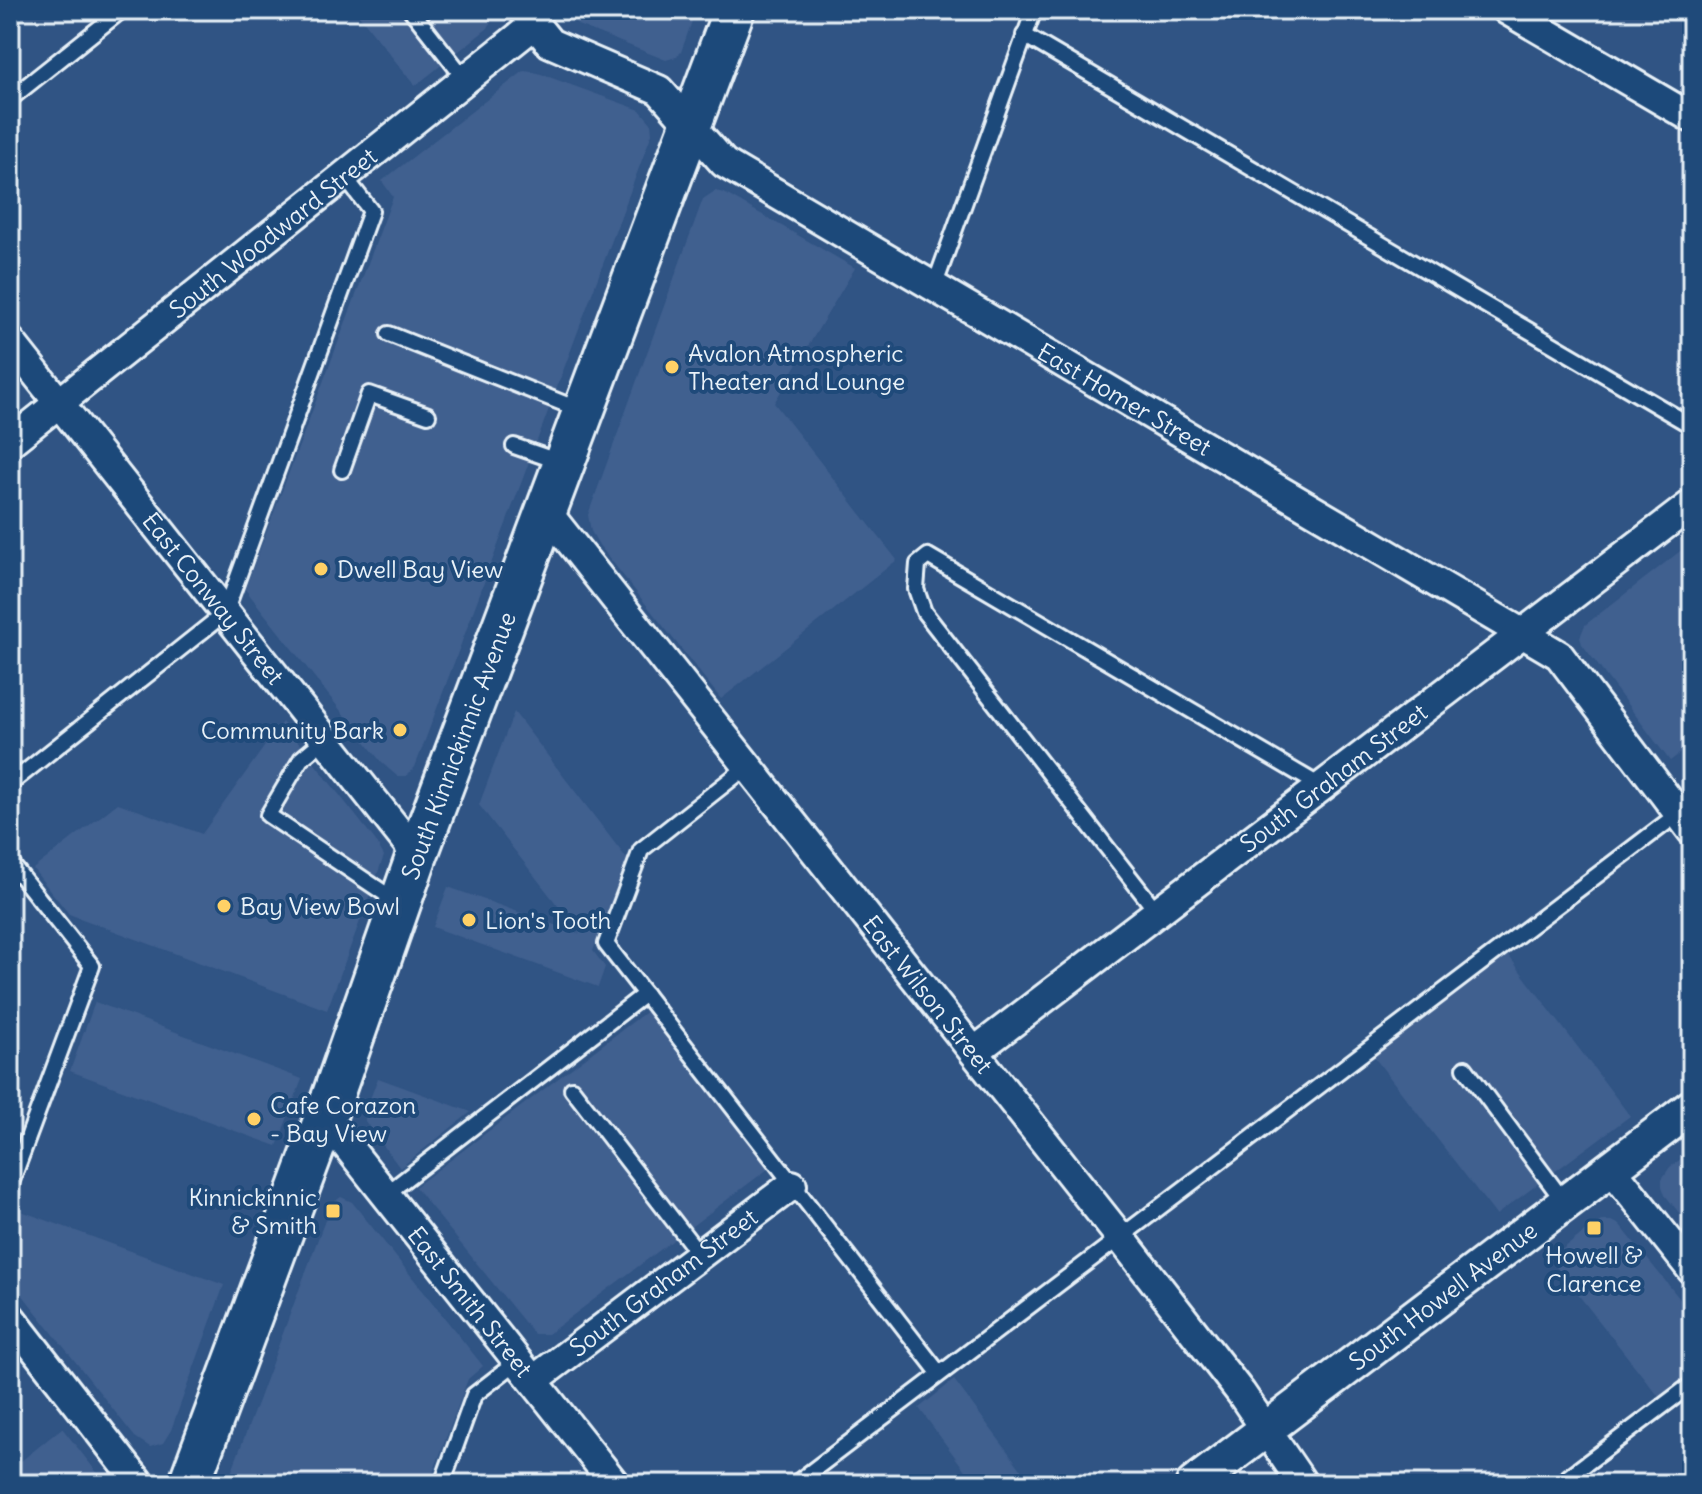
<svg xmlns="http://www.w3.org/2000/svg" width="1702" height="1494" viewBox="0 0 1702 1494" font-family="Delius,sans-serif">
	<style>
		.built { fill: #41608f }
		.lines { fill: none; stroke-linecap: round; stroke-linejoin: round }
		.service-casing { stroke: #e8f1f8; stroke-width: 20 }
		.minor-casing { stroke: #e8f1f8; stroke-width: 34 }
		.tertiary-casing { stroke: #e8f1f8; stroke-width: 40 }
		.secondary-casing { stroke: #e8f1f8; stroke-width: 46 }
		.service { stroke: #1f4a7a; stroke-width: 14 }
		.minor { stroke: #1f4a7a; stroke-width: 28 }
		.tertiary { stroke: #1f4a7a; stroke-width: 34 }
		.secondary { stroke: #1f4a7a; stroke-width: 40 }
		.poi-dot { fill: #ffd166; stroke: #1f4a7a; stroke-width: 3 }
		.labels { text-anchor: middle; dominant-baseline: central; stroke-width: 8; stroke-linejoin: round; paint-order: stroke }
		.street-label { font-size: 24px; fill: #e8f1f8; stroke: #1f4a7a }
		.poi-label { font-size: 24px; fill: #e8f1f8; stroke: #1f4a7a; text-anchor: start }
	</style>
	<rect width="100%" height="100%" fill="#305484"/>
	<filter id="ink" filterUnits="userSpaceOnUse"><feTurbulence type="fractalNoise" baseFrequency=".0125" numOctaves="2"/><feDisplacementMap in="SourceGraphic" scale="16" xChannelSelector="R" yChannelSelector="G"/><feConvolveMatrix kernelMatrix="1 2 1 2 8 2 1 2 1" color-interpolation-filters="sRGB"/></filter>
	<g filter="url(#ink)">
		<g class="built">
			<path d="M355,10H492L494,16L488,28L415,86Z"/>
			<path d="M566,10H696L681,52L676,57L666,60L578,25Z"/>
			<path d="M524,71L538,73L640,110L651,123L652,133L415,767L406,776H397L382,763L245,589L393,197L382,181Z"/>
			<path d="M715,191L724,193L855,268L774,403L897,560L721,699L599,545L591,531L588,515L703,199Z"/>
			<path d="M1692,542V744L1670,761L1582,644L1580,637L1585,625Z"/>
			<path d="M514,712L627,859L593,951L605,967L598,987L433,927L448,887L580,934L479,805Z"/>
			<path d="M282,722L375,840L384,856L327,1010L69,914L33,869L118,803L202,834Z"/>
			<path d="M1508,955L1630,1116L1496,1215L1374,1057Z"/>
			<path d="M95,1002L302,1079L277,1146L70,1071Z"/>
			<path d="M647,1011L768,1169L548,1334H534L415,1187Z"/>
			<path d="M378,1078L471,1112L400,1168L365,1121V1112Z"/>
			<path d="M1692,1151V1229L1665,1195L1662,1186V1179L1670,1167Z"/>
			<path d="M341,1197L352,1202L483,1366L468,1379L429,1484H227L331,1204Z"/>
			<path d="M21,1211L224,1285L171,1430L163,1443L150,1447L135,1437L10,1279V1242Z"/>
			<path d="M1603,1221H1612L1620,1225L1692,1314V1373L1660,1398L1550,1259L1596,1223Z"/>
			<path d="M954,1380L1032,1484H975L919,1408Z"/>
			<path d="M62,1428L106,1484H10V1470Z"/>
		</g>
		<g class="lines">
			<defs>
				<g id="service">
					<path d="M411,10L465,79"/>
					<path d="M1024,35L1692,426"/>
					<path d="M10,99L122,10"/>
					<path d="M934,287L1034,10"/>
					<path d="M389,334L580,410"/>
					<path d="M514,446L560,462"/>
					<path d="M342,470L369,394L428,415"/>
					<path d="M325,739L301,759L268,815L399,903"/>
					<path d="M749,765L641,850L606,944L939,1373"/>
					<path d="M10,784L225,613L371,211L344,176"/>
					<path d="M10,862L92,966L10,1186"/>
					<path d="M1157,912L924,612L916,589L918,564L928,556L1322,787"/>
					<path d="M1465,1068L1565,1203"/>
					<path d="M572,1089L700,1255"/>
					<path d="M386,1194L645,994"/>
					<path d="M442,1484L474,1395L518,1361"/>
					<path d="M795,1484L1679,813"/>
					<path d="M1559,1484L1692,1384"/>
				</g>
				<g id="minor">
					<path id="s1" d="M523,10L550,43L659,90L724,163L1559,655L1692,831"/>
					<path d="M1507,10L1692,118"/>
					<path id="s2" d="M10,341L417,855"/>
					<path id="s3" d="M10,442L535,24"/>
					<path id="s4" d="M546,511L1120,1237L1241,1393L1303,1484"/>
					<path id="s5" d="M974,1052L1692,504"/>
					<path id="s6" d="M325,1118L615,1484"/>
					<path d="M1611,1168L1692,1270"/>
					<path d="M10,1317L140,1484"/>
					<path id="s7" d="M534,1380L792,1185"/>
				</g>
				<g id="tertiary">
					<path id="s8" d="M1194,1484L1692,1107"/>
				</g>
				<g id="secondary">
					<path id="s9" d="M189,1484L325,1118L417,855L734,10"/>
				</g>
			</defs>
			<use href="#service" class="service-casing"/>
			<use href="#minor" class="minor-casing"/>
			<use href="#tertiary" class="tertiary-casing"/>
			<use href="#secondary" class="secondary-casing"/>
			<use href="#service" class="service"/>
			<use href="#minor" class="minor"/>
			<use href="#tertiary" class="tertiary"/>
			<use href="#secondary" class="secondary"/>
		</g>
	</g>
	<g class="poi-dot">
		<circle cx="672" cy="367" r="8"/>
		<circle cx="321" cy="569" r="8"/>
		<circle cx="400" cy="730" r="8"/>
		<circle cx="224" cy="906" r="8"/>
		<circle cx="469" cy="920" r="8"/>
		<circle cx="254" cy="1119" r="8"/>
		<rect x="325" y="1203" width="16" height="16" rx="4"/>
		<rect x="1586" y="1220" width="16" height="16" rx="4"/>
	</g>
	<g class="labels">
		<g class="street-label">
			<text stroke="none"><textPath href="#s3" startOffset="336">South Woodward Street</textPath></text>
			<text stroke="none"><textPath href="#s1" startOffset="724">East Homer Street</textPath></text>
			<text stroke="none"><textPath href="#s2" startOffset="328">East Conway Street</textPath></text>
			<text stroke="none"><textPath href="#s9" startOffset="786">South Kinnickinnic Avenue</textPath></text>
			<text stroke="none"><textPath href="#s5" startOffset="452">South Graham Street</textPath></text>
			<text stroke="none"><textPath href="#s4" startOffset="616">East Wilson Street</textPath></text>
			<text stroke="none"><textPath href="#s7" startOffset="162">South Graham Street</textPath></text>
			<text stroke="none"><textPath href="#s8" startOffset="312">South Howell Avenue</textPath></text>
			<text stroke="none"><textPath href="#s6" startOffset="234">East Smith Street</textPath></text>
		</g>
		<g class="poi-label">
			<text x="688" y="353">Avalon Atmospheric<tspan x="688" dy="28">Theater and Lounge</tspan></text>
			<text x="337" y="569">Dwell Bay View</text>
			<text x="384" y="730" text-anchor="end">Community Bark</text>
			<text x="240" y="906">Bay View Bowl</text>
			<text x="485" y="920">Lion's Tooth</text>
			<text x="270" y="1105">Cafe Corazon<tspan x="270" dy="28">- Bay View</tspan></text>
			<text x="317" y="1197" text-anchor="end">Kinnickinnic<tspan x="317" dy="28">&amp; Smith</tspan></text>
			<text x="1594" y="1255" text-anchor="middle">Howell &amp;<tspan x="1594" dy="28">Clarence</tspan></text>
		</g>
	</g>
	<rect width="1702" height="1494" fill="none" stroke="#1f4a7a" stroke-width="40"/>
	<rect x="20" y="20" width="1662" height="1454" fill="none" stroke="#e8f1f8" stroke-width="3" filter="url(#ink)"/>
</svg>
